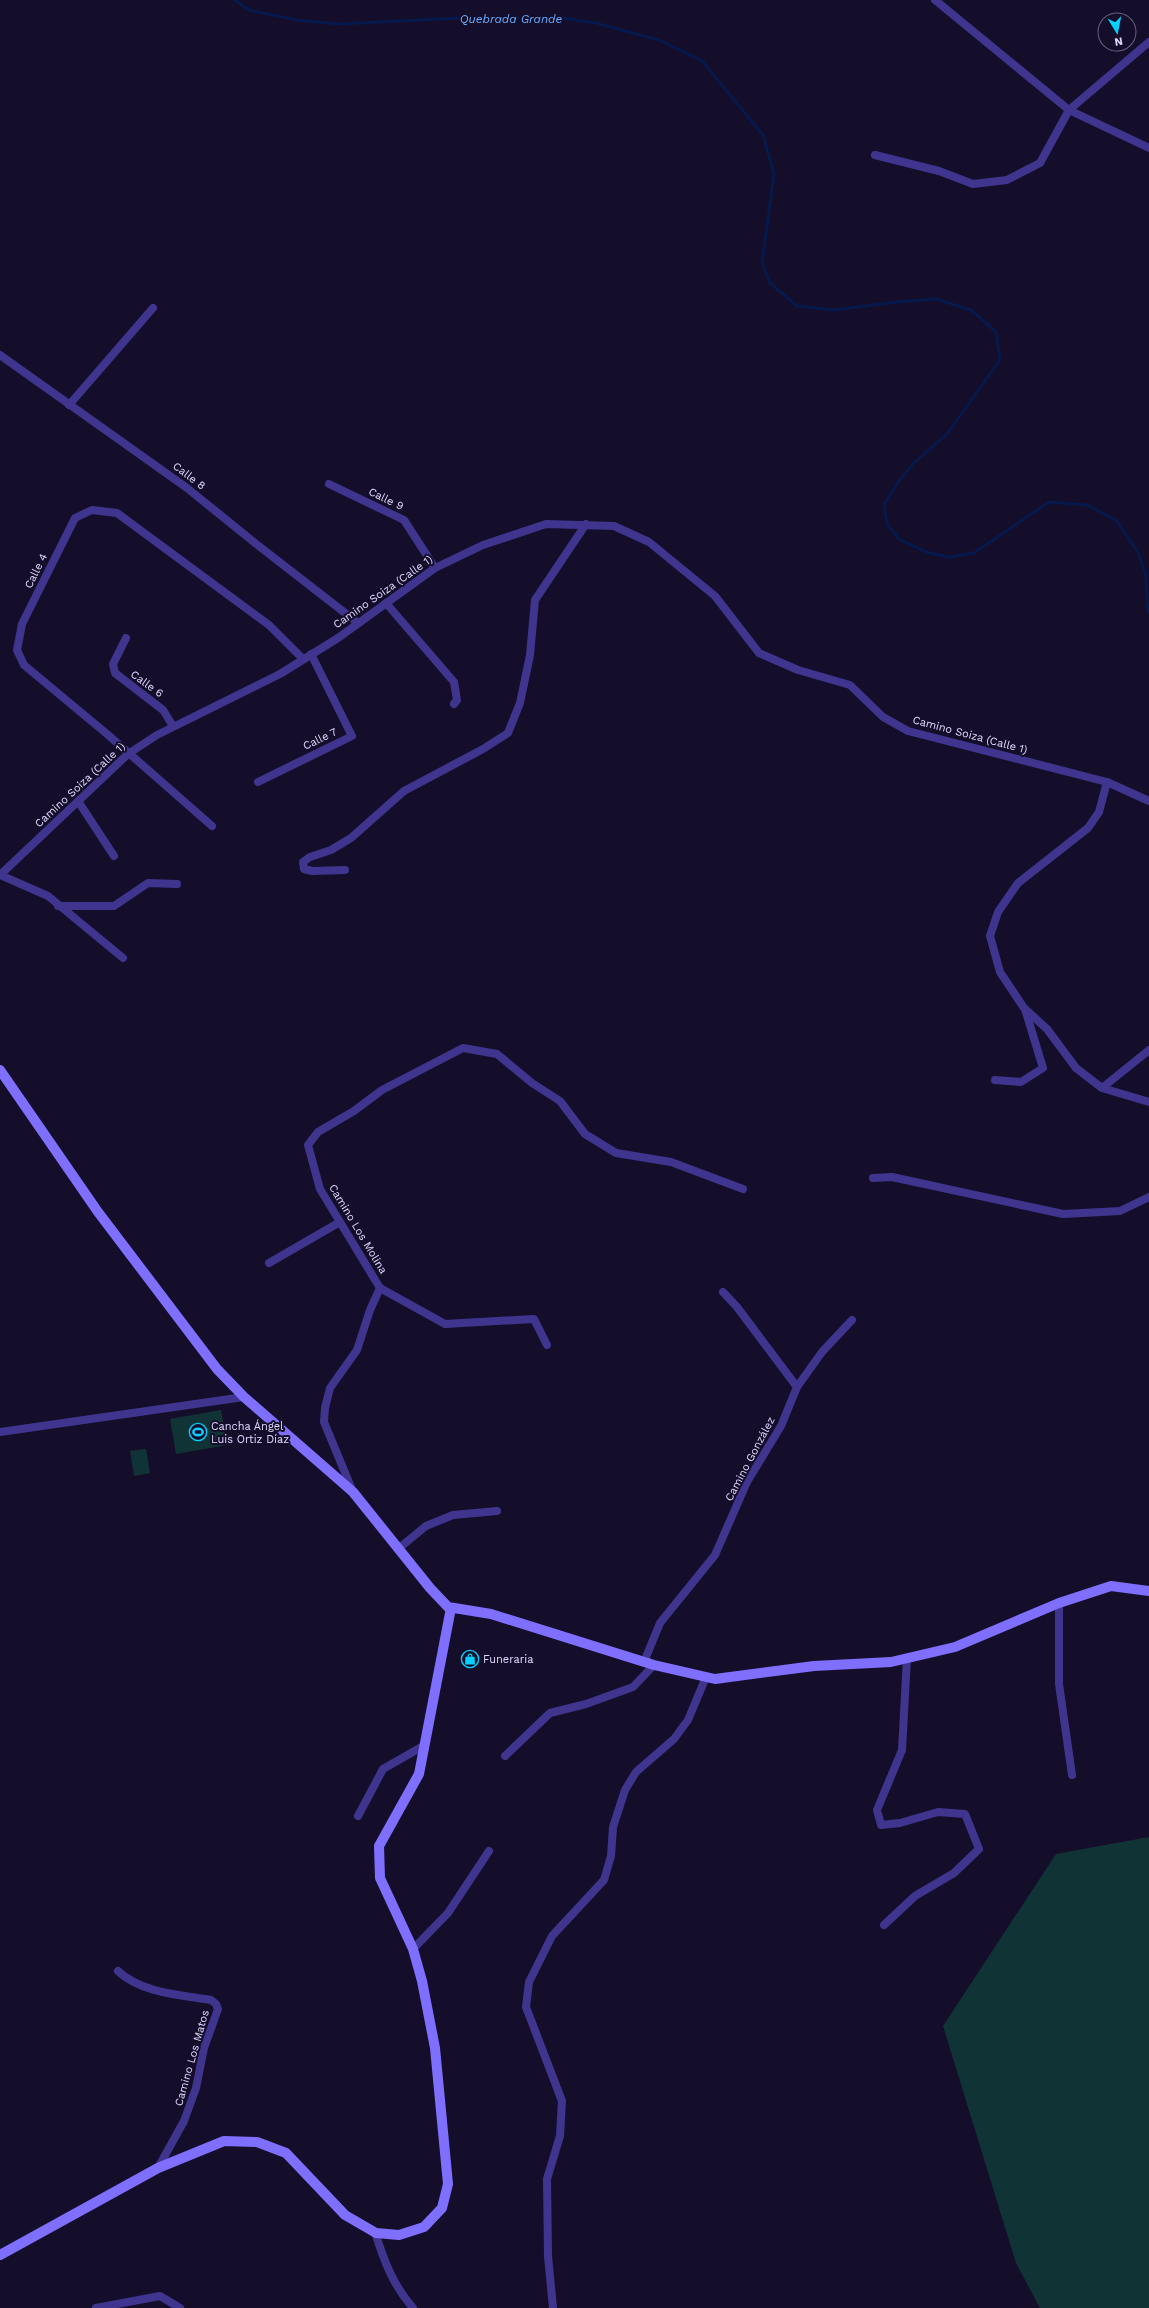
<svg xmlns="http://www.w3.org/2000/svg" width="1149" height="2308" viewBox="0 0 1149 2308" font-family="'Work Sans',sans-serif">
	<style>
		.green { fill: #103435 }
		.lines { fill: none; stroke-linecap: round; stroke-linejoin: round }
		.stream { stroke: #05194c; stroke-width: 3 }
		.street { stroke: #40358e; stroke-width: 8 }
		.secondary { stroke: #7f6fff; stroke-width: 10 }
		.labels { text-anchor: middle; dominant-baseline: central; stroke-width: 4; stroke-linejoin: round; paint-order: stroke }
		.street-label { font-size: 11px; fill: #e0d8ff; stroke: #150e2b }
		.poi-label { font-size: 11px; fill: #e0d8ff; stroke: #150e2b; text-anchor: start }
		.water-label { font-size: 12px; font-style: italic; fill: #66abff; stroke: #150e2b }
	</style>
	<rect width="100%" height="100%" fill="#150e2b"/>
	<g class="green">
		<path d="M221,1410L227,1445L176,1454L170,1419Z"/>
		<path d="M146,1449L150,1473L134,1476L130,1451Z"/>
		<path d="M1149,1837V2308H1040L1016,2263L943,2026L1056,1854Z"/>
	</g>
	<g class="lines">
		<path class="stream" d="M235,0L249,10L296,20L339,24L459,18L556,17L596,23L659,40L702,61L763,135L774,174L762,263L770,283L797,306L835,310L896,302L936,299L971,310L996,332L1000,360L947,434L913,464L898,482L884,505L887,524L899,539L926,552L949,557L974,553L1049,502L1087,505L1116,520L1138,552L1146,576L1147,605L1149,613"/>
		<g class="street">
			<path d="M935,0L1069,110L1149,148"/>
			<path d="M875,155L939,171L973,184L1007,180L1040,163L1069,110L1149,42"/>
			<path d="M0,355L187,488L255,543L358,623"/>
			<path d="M69,405L153,308"/>
			<path d="M329,484L404,520L435,568"/>
			<path d="M386,603L454,682L457,700L454,704"/>
			<path d="M126,638L113,664L115,673L163,710L173,726"/>
			<path d="M258,782L352,736L311,654"/>
			<path d="M1107,782L1099,812L1088,828L1018,883L998,912L990,936L1000,972L1024,1008L1047,1029L1076,1068L1102,1088L1149,1102"/>
			<path d="M78,801L114,856"/>
			<path d="M212,826L107,734L24,665L17,650L22,624L75,518L92,510L117,513L269,625L303,659"/>
			<path d="M345,870L312,871L304,869L303,862L310,857L331,850L351,838L404,791L483,749L508,733L520,703L530,655L535,600L586,524"/>
			<path d="M0,875L128,754L157,735L280,674L338,638L435,568L483,545L546,524L614,526L649,542L715,596L759,653L798,670L850,685L883,717L908,731L1107,782L1149,801"/>
			<path d="M0,875L48,896L123,958"/>
			<path d="M58,906H114L148,883L177,884"/>
			<path d="M995,1080L1021,1082L1043,1068L1025,1009"/>
			<path d="M1102,1088L1149,1050"/>
			<path d="M873,1178L892,1177L1063,1214L1120,1211L1149,1197"/>
			<path d="M269,1263L340,1222"/>
			<path d="M380,1288L445,1324L534,1319L547,1345"/>
			<path d="M797,1387L822,1352L852,1320"/>
			<path d="M0,1432L244,1397"/>
			<path d="M353,1492L324,1422L325,1408L330,1388L357,1350L370,1310L380,1288L320,1189L308,1145L318,1132L354,1111L382,1090L463,1048L497,1054L532,1083L560,1101L585,1134L616,1153L671,1162L743,1189"/>
			<path d="M398,1549L426,1526L453,1515L497,1511"/>
			<path d="M1059,1603V1684L1072,1775"/>
			<path d="M644,1662L660,1623L715,1555L747,1482L781,1426L797,1387L737,1307L723,1292"/>
			<path d="M505,1756L550,1713L586,1704L633,1687L654,1665"/>
			<path d="M358,1816L383,1769L425,1745"/>
			<path d="M884,1925L915,1896L954,1873L979,1849L965,1814L938,1812L900,1823L881,1825L877,1810L902,1750L907,1658"/>
			<path d="M413,1949L448,1913L489,1851"/>
			<path d="M118,1971C141,1993 180,1995 211,2000L216,2004L218,2009L204,2048L196,2088L184,2121L158,2168"/>
			<path d="M375,2232C384,2261 393,2285 413,2308"/>
			<path d="M96,2308L160,2296L180,2308"/>
			<path d="M553,2308L548,2256L547,2179L560,2136L562,2101L526,2007L529,1982L552,1936L604,1880L611,1856L613,1827L625,1790L636,1772L674,1739L688,1720L706,1677"/>
		</g>
		<g class="secondary">
			<path d="M0,1070L98,1212L217,1369L244,1397L353,1492L430,1588L448,1607L491,1614L654,1665L715,1679L814,1666L891,1662L955,1647L1059,1603L1111,1586L1149,1591"/>
			<path d="M0,2255L158,2168L224,2141L257,2142L286,2153L345,2215L376,2233L399,2235L424,2227L442,2208L448,2184L435,2048L422,1981L413,1949L380,1878L379,1846L419,1774L451,1608"/>
		</g>
	</g>
	<defs>
		<symbol id="stadium-ring" viewBox="-11 -11 22 22"><circle r="9.5" fill="#150e2b" stroke="#04d0ff" stroke-width="1.5"/><path d="M0-5a6.5 5 0 1 0 0 10a6.5 5 0 1 0 0-10ZM-3.5-1.8h7v3.6h-7Z" fill="#04d0ff"/></symbol>
		<symbol id="shop-ring" viewBox="-11 -11 22 22"><circle r="9.5" fill="#150e2b" stroke="#04d0ff" stroke-width="1.5"/><path d="M-5-2.5h2.3a2.7 3.5 0 0 1 5.4 0H5L5.5 6h-11ZM-1.5-2.5h3a1.5 2.3 0 0 0-3 0Z" fill="#04d0ff"/></symbol>
	</defs>
	<g fill-rule="evenodd">
		<use href="#stadium-ring" x="188" y="1422" width="20" height="20"/>
		<use href="#shop-ring" x="460" y="1649" width="20" height="20"/>
	</g>
	<g class="labels">
		<g class="street-label">
			<text transform="translate(189 476) rotate(37)">Calle 8</text>
			<text transform="translate(386 499) rotate(26)">Calle 9</text>
			<text transform="translate(36 571) rotate(-64)">Calle 4</text>
			<text transform="translate(383 592) rotate(-35)">Camino Soiza (Calle 1)</text>
			<text transform="translate(147 684) rotate(36)">Calle 6</text>
			<text transform="translate(970 735) rotate(15)">Camino Soiza (Calle 1)</text>
			<text transform="translate(320 739) rotate(-26)">Calle 7</text>
			<text transform="translate(80 785) rotate(-43)">Camino Soiza (Calle 1)</text>
			<text transform="translate(358 1229) rotate(59)">Camino Los Molina</text>
			<text transform="translate(750 1459) rotate(-62)">Camino González</text>
			<text transform="translate(192 2058) rotate(-74)">Camino Los Matos</text>
		</g>
		<g class="poi-label">
			<text x="211" y="1426">Cancha Ángel<tspan x="211" dy="13">Luis Ortiz Díaz</tspan></text>
			<text x="483" y="1659">Funeraria</text>
		</g>
		<g class="water-label">
			<text x="511" y="19">Quebrada Grande</text>
		</g>
	</g>
	<g transform="translate(1117 32) rotate(170)"><circle r="19" fill="#150e2b" stroke="#665f80"/>
	<path d="M0-3L7 15L0 10L-7 15Z" fill="#04d0ff"/>
	<text y="-6" font-size="11" font-weight="bold" text-anchor="middle" fill="#e0d8ff">N</text>
	</g>
</svg>
